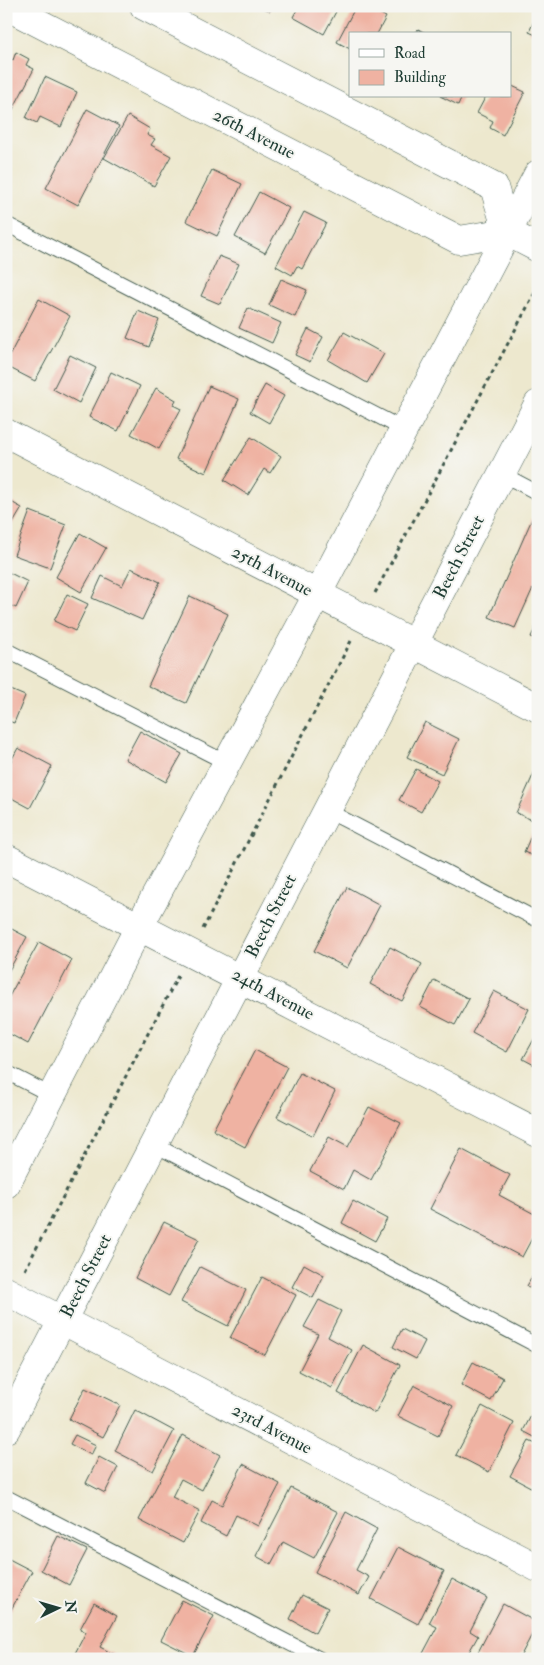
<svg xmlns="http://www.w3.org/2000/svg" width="544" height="1665" viewBox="0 0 544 1665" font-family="'IM FELL Double Pica',serif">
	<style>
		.building { fill: #efb2a2 }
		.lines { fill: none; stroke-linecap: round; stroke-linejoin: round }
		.service-casing { stroke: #3e574b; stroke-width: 16 }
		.minor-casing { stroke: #3e574b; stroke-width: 29 }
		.tertiary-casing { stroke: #3e574b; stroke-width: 29 }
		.path { stroke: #3e574b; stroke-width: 3; stroke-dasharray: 4 4; stroke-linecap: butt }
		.service { stroke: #fff; stroke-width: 14 }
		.minor { stroke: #fff; stroke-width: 28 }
		.tertiary { stroke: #fff; stroke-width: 28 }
		.labels { text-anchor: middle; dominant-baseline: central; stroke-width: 4; stroke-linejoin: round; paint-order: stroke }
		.street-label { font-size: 18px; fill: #1f3d34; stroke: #f6f6f2 }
	</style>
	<rect width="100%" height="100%" fill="#f6f6f2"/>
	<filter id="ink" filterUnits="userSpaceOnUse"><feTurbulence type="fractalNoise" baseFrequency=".02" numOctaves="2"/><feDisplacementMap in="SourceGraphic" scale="10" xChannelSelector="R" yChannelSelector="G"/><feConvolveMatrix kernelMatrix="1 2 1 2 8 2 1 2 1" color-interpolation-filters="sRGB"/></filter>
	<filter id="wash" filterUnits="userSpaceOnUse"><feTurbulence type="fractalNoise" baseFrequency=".0096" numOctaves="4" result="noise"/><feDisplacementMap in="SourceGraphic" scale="20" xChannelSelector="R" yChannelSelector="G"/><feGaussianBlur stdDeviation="1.12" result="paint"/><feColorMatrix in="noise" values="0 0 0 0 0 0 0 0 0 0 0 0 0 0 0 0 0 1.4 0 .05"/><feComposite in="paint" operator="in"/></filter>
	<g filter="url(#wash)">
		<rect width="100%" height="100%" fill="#ede8ce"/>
		<g id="blocks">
			<g class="building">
				<path d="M260,6H272L270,11Z"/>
				<path d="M299,6H339L324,34L293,17Z"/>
				<path d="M356,6H366L386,17L377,34H350V49L337,42Z"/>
				<path d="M538,12V36L529,32Z"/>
				<path d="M418,29L427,34H415Z"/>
				<path d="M16,52L29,59L26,65L34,69L10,115L6,113V56L13,60Z"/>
				<path d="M45,77L77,92L61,127L40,117L37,123L26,118Z"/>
				<path d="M510,85L525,92L503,135L490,128L493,121L477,113L486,96H510Z"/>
				<path d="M440,96H462L458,105Z"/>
				<path d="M87,109L119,126L78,205L46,188Z"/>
				<path d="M128,116L150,129L147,135L155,139L151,145L171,156L154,186L104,158Z"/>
				<path d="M212,170L242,184L217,236L186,221Z"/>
				<path d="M259,192L289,208L265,253L235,237Z"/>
				<path d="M304,212L326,223L302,269L297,266L292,275L276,266Z"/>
				<path d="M219,256L239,264L220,304L201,296Z"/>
				<path d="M281,279L307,290L295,317L269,305Z"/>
				<path d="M39,299L70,316L35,381L6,366V362Z"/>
				<path d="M248,308L281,323L272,343L239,328Z"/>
				<path d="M138,311L159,320L149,347L127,338Z"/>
				<path d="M308,329L323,337L310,362L295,355Z"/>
				<path d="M344,332L384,354L367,383L328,360Z"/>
				<path d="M70,355L96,368L79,403L53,389Z"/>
				<path d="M111,372L140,386L118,431L89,417Z"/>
				<path d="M265,385L284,396L269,423L250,412Z"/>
				<path d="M209,386L239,399L206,473L176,459Z"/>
				<path d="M156,388L176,400L173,405L181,409L159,449L131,434Z"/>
				<path d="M251,437L281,456L270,473L264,469L248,495L224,480Z"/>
				<path d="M6,499L22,508L6,535Z"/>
				<path d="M30,511L66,525L50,568L14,555Z"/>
				<path d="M532,519L538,522V590L533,588L515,628L489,617Z"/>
				<path d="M80,533L106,548L81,592L56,577Z"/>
				<path d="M131,568L160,582L142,620L92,598L102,576L122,586Z"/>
				<path d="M8,572L28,582L16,608L6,603Z"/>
				<path d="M67,594L88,604L75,631L54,621Z"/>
				<path d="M190,596L228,614L186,703L148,686Z"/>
				<path d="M538,622V640L531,637Z"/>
				<path d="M6,688L25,696L14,723L6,720Z"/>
				<path d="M425,722L459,739L442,774L407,757Z"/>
				<path d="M140,731L182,754L166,782L125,759Z"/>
				<path d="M18,748L52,766L30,808L6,795V770Z"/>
				<path d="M416,769L438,781L421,812L399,800Z"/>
				<path d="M535,771L538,772V858L524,852L537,822L516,813Z"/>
				<path d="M347,887L380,905L347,968L314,951Z"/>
				<path d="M6,926L27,937L6,976Z"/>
				<path d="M39,942L72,960L28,1044L6,1032V1002Z"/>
				<path d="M390,947L422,964L402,1001L370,984Z"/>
				<path d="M434,980L469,999L455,1025L420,1007Z"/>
				<path d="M494,991L529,1009L507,1052L472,1033Z"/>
				<path d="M538,1032V1067L523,1059Z"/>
				<path d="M255,1050L287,1067L245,1147L213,1130Z"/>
				<path d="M300,1073L335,1091L313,1136L277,1117Z"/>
				<path d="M369,1107L401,1123L371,1180L353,1170L344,1189L310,1171L329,1137L348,1147Z"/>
				<path d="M461,1149L510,1175L499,1195L538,1216V1227L522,1257L430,1209Z"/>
				<path d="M353,1201L387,1219L375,1241L342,1223Z"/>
				<path d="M164,1222L199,1239L169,1296L135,1278Z"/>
				<path d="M304,1264L324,1275L313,1298L292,1287Z"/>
				<path d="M538,1266V1292L527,1286Z"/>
				<path d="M200,1267L246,1290L228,1326L181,1302Z"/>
				<path d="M262,1277L296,1295L265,1355L230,1338Z"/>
				<path d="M319,1300L341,1311L328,1337L352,1350L332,1388L299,1371L318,1334L304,1327Z"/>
				<path d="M402,1329L425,1341L416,1359L393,1347Z"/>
				<path d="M363,1345L400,1365L375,1413L338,1393Z"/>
				<path d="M473,1362L503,1378L491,1401L461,1385Z"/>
				<path d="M414,1385L453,1406L438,1436L398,1416Z"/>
				<path d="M85,1388L120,1405L103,1437L69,1419Z"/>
				<path d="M482,1406L514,1423L489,1472L456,1455Z"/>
				<path d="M135,1410L174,1431L153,1471L115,1451Z"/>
				<path d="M532,1414L538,1417V1439L523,1431Z"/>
				<path d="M75,1435L96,1445L91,1455L70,1444Z"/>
				<path d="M183,1435L220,1455L202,1490L181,1479L172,1497L200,1511L183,1543L139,1520Z"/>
				<path d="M529,1441L538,1445V1491L510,1476Z"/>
				<path d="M99,1457L118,1467L105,1493L86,1483Z"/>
				<path d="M243,1464L280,1484L258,1526L236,1515L226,1536L201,1523L212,1500L222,1505Z"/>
				<path d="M291,1488L338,1512L314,1558L283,1542L271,1564L256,1556Z"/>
				<path d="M346,1512L377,1529L356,1570L369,1577L359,1595L315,1572Z"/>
				<path d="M58,1536L87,1550L69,1585L41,1570Z"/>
				<path d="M398,1547L444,1571L418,1624L371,1599Z"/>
				<path d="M9,1559L32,1571L6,1619V1565Z"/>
				<path d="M452,1579L487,1598L470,1631L478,1636L465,1659H420L437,1627L429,1623Z"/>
				<path d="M302,1595L328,1608L315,1633L290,1619Z"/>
				<path d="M182,1600L214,1616L193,1656L161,1640Z"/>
				<path d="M94,1603L117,1616L100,1647L117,1656L116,1659H72L86,1632L80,1629Z"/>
				<path d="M503,1604L538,1623L519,1659H482L476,1656Z"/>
			</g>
		</g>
	</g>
	<g filter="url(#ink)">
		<use href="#blocks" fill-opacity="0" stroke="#3e574b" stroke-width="1"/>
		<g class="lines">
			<defs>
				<g id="service">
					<path d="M6,224L403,429"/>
					<path d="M502,474L538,493"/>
					<path d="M6,650L227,763"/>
					<path d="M326,810L538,920"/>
					<path d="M6,1072L53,1096"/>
					<path d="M153,1144L538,1346"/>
					<path d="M6,1497L320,1659"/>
				</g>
				<g id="minor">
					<path d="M6,6L459,240L507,232L538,248"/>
					<path d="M144,6L494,187L507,232"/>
					<path d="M6,433L538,708"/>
					<path d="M6,858L538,1133"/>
					<path d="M6,1291L538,1568"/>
				</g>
				<g id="tertiary">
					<path d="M6,1184L140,925L317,595L538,174"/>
					<path d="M6,1429L538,404"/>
				</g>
			</defs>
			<use href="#service" class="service-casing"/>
			<use href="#minor" class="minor-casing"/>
			<use href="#tertiary" class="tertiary-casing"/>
			<g class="path">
				<path d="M375,593L538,287"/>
				<path d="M203,929L351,641"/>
				<path d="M25,1270L178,976"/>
			</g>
			<use href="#service" class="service"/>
			<use href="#minor" class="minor"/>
			<use href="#tertiary" class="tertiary"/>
		</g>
	</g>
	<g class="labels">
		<g class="street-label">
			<text transform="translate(254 134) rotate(27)">26th Avenue</text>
			<text transform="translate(459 557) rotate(-63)">Beech Street</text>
			<text transform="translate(272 571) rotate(28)">25th Avenue</text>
			<text transform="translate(271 916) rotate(-63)">Beech Street</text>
			<text transform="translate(273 994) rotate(28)">24th Avenue</text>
			<text transform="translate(86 1276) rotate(-63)">Beech Street</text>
			<text transform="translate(272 1429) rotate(28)">23rd Avenue</text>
		</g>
	</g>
	<rect width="544" height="1665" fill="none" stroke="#f6f6f2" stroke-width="25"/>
	<rect x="349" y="32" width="162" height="65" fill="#f6f6f2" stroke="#a0aca6"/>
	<rect x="359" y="49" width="25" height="8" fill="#ffffff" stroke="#a0aca6"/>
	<text x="394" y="58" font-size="15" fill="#1f3d34">Road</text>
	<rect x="359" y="70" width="25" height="15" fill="#efb2a2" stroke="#a0aca6"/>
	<text x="394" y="82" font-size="15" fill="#1f3d34">Building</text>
	<g transform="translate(58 1608) rotate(85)" stroke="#f6f6f2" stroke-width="4" paint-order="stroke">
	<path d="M0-4L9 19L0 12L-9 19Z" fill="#1f3d34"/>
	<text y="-8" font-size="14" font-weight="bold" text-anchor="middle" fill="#1f3d34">N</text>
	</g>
</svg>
